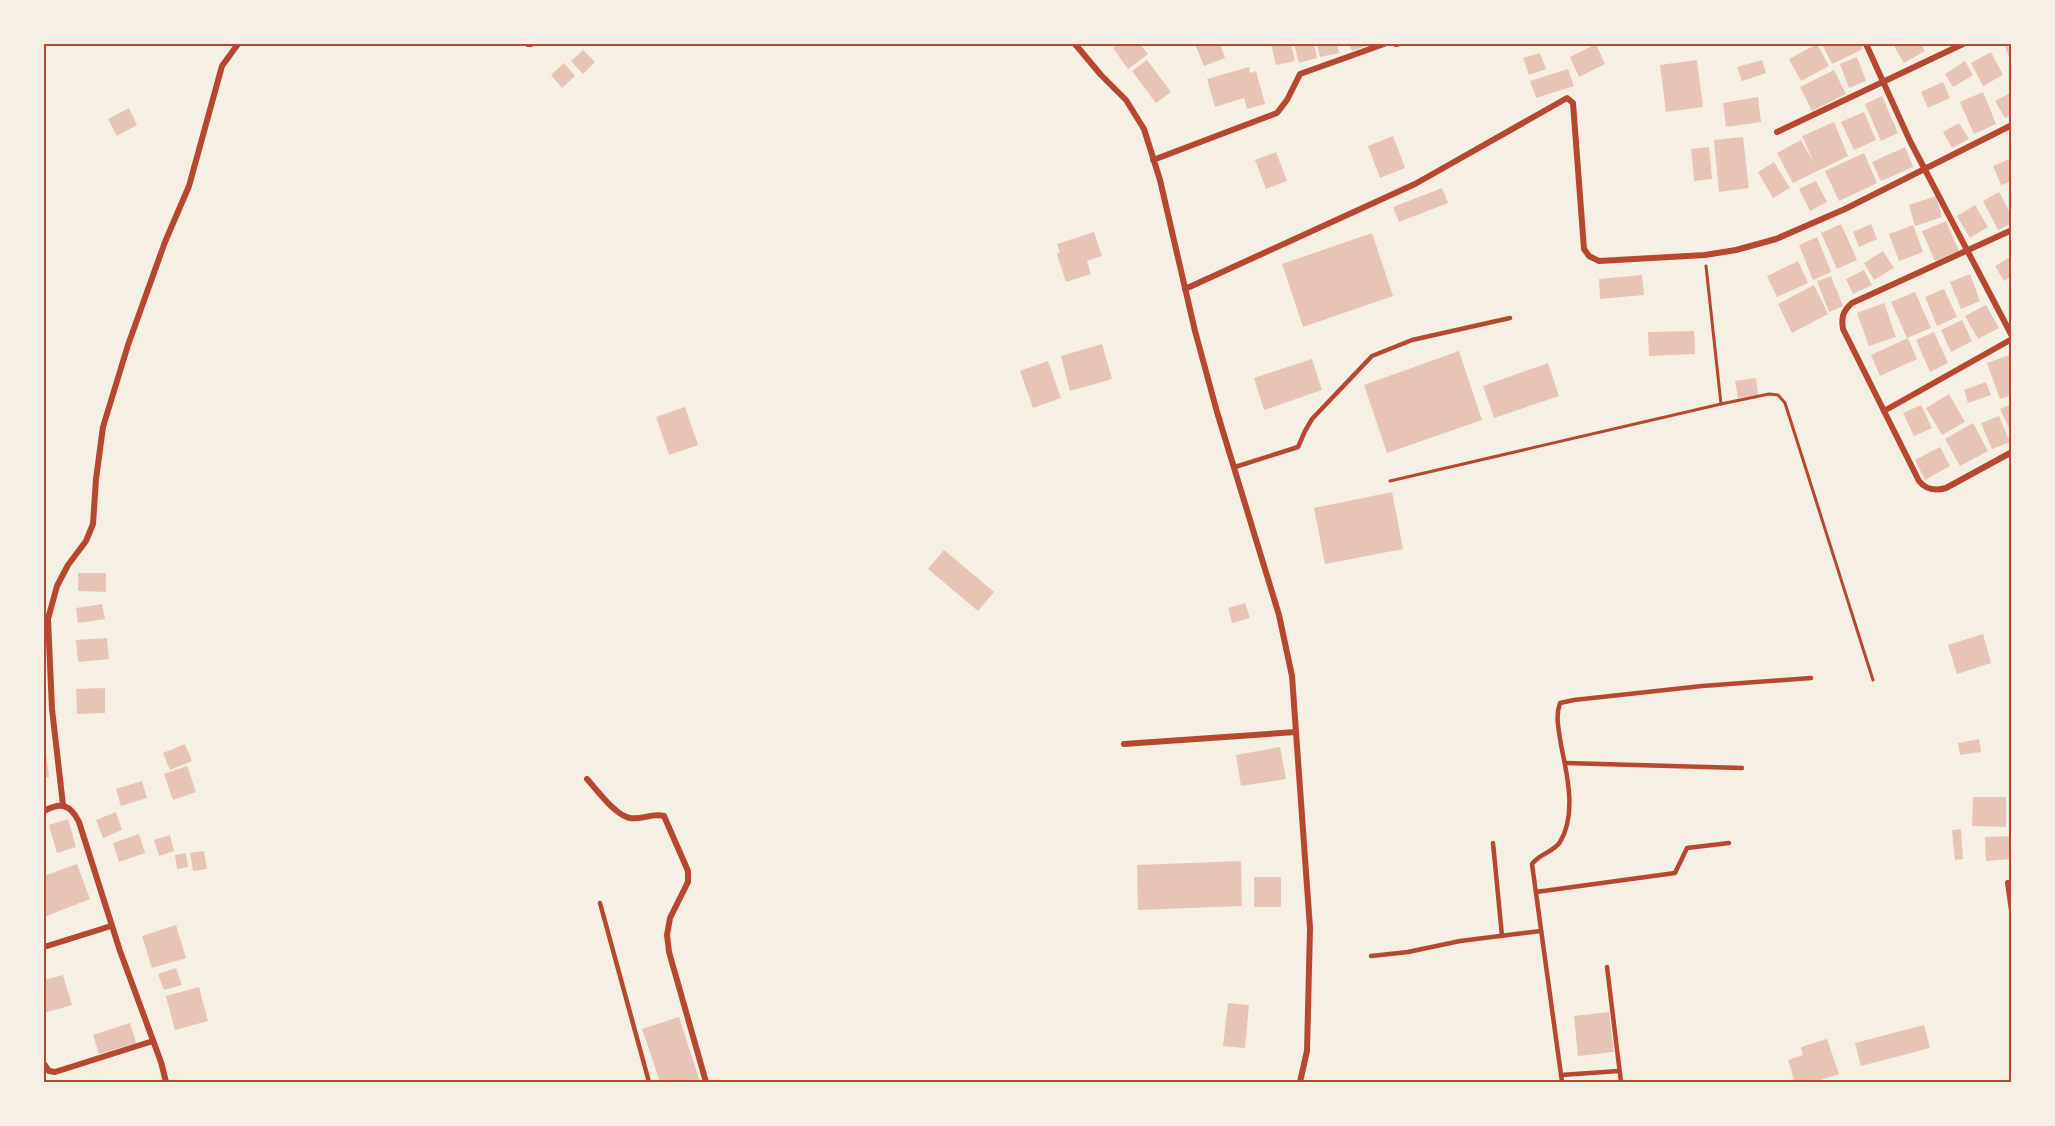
<svg xmlns="http://www.w3.org/2000/svg" width="2055" height="1126" viewBox="0 0 2055 1126" font-family="Mulish,sans-serif">
	<style>
		.building { fill: #e6c5b7 }
		.lines { fill: none; stroke-linecap: round; stroke-linejoin: round }
		.path { stroke: #b5482f; stroke-width: 3 }
		.service { stroke: #b5482f; stroke-width: 4.5 }
		.minor { stroke: #b5482f; stroke-width: 6 }
		.neatline { fill: none; stroke: #b5482f; stroke-width: 2 }
	</style>
	<rect width="100%" height="100%" fill="#f6efe4"/>
	<g class="building">
		<path d="M1120,44H1140L1148,54L1128,69L1113,48Z"/>
		<path d="M1195,44H1220L1225,58L1204,66Z"/>
		<path d="M1271,44H1291L1295,61L1276,65Z"/>
		<path d="M1294,44H1314L1317,58L1299,63Z"/>
		<path d="M1317,44H1337L1339,53L1320,57Z"/>
		<path d="M1349,44H1373L1352,51Z"/>
		<path d="M1596,44L1605,64L1579,77L1570,57Z"/>
		<path d="M1817,44L1829,66L1801,81L1789,59Z"/>
		<path d="M1822,44H1860L1863,49L1832,64Z"/>
		<path d="M1898,44H1921L1925,51L1904,63L1894,46Z"/>
		<path d="M2004,44H2012V62H2011Z"/>
		<path d="M583,50L595,62L583,74L571,61Z"/>
		<path d="M1991,52L2003,75L1983,86L1971,63Z"/>
		<path d="M1540,53L1546,69L1529,75L1523,58Z"/>
		<path d="M1857,57L1866,81L1849,88L1840,64Z"/>
		<path d="M1147,60L1171,92L1156,103L1132,71Z"/>
		<path d="M1697,60L1703,107L1666,112L1660,65Z"/>
		<path d="M1762,60L1766,73L1742,81L1737,67Z"/>
		<path d="M1965,61L1973,75L1953,87L1945,74Z"/>
		<path d="M564,63L575,76L562,88L551,75Z"/>
		<path d="M1249,67L1250,73L1256,71L1265,104L1247,109L1244,98L1215,107L1207,79Z"/>
		<path d="M1568,69L1574,86L1536,98L1530,81Z"/>
		<path d="M1834,70L1846,94L1812,111L1800,87Z"/>
		<path d="M1943,82L1950,98L1928,108L1921,92Z"/>
		<path d="M1983,92L1996,124L1974,134L1960,102Z"/>
		<path d="M2012,92V115L2005,118L1995,101Z"/>
		<path d="M1882,96L1898,133L1881,141L1865,104Z"/>
		<path d="M1758,97L1761,122L1726,127L1723,103Z"/>
		<path d="M129,108L137,125L117,136L108,119Z"/>
		<path d="M1864,112L1876,140L1854,150L1841,122Z"/>
		<path d="M1834,122L1848,156L1793,183L1777,153L1801,140L1815,165L1802,136Z"/>
		<path d="M1959,123L1969,139L1952,148L1943,132Z"/>
		<path d="M1393,136L1405,168L1380,178L1368,146Z"/>
		<path d="M1743,137L1749,188L1719,192L1714,140Z"/>
		<path d="M1709,147L1712,179L1694,181L1691,149Z"/>
		<path d="M1905,147L1913,167L1881,181L1872,162Z"/>
		<path d="M1276,152L1287,181L1266,189L1255,160Z"/>
		<path d="M1864,153L1877,183L1839,201L1825,171Z"/>
		<path d="M2012,158V181L2001,185L1993,166Z"/>
		<path d="M1774,162L1790,188L1773,198L1758,172Z"/>
		<path d="M1816,181L1827,202L1810,211L1799,189Z"/>
		<path d="M1442,188L1448,203L1399,222L1393,207Z"/>
		<path d="M1999,192L2012,216V223L1998,230L1983,201Z"/>
		<path d="M1936,196L1942,217L1915,226L1909,205Z"/>
		<path d="M1975,205L1988,227L1970,238L1957,216Z"/>
		<path d="M1946,221L1959,251L1935,261L1922,231Z"/>
		<path d="M1841,224L1857,260L1837,269L1821,233Z"/>
		<path d="M1871,224L1877,239L1859,247L1853,232Z"/>
		<path d="M1913,225L1923,252L1899,261L1889,234Z"/>
		<path d="M1094,232L1102,256L1087,261L1091,274L1066,282L1057,254L1060,252L1057,244Z"/>
		<path d="M1372,233L1393,296L1303,327L1282,264Z"/>
		<path d="M1817,237L1831,272L1813,280L1799,245Z"/>
		<path d="M1883,251L1894,268L1874,280L1864,263Z"/>
		<path d="M2012,256V276L2004,281L1995,266Z"/>
		<path d="M1798,261L1808,283L1777,297L1767,276Z"/>
		<path d="M1864,270L1872,285L1853,294L1846,279Z"/>
		<path d="M1970,274L1980,301L1961,309L1950,282Z"/>
		<path d="M1642,275L1644,295L1600,299L1599,279Z"/>
		<path d="M1831,276L1843,306L1829,312L1817,281Z"/>
		<path d="M1814,285L1828,314L1792,333L1778,304Z"/>
		<path d="M1944,289L1957,317L1937,326L1925,297Z"/>
		<path d="M1915,292L1931,328L1907,338L1891,302Z"/>
		<path d="M1884,303L1896,337L1869,346L1857,313Z"/>
		<path d="M1986,305L1999,328L1978,339L1965,316Z"/>
		<path d="M1962,320L1972,341L1951,352L1941,330Z"/>
		<path d="M1694,331L1695,354L1649,356L1648,332Z"/>
		<path d="M1934,332L1948,363L1930,372L1916,340Z"/>
		<path d="M1908,338L1917,359L1880,376L1871,355Z"/>
		<path d="M1102,344L1112,379L1070,391L1061,356Z"/>
		<path d="M1459,351L1482,420L1387,453L1364,385Z"/>
		<path d="M2012,354V395L2000,399L1987,363Z"/>
		<path d="M1312,359L1322,390L1264,410L1254,378Z"/>
		<path d="M1048,361L1061,398L1033,408L1020,371Z"/>
		<path d="M1548,363L1559,396L1494,418L1483,386Z"/>
		<path d="M1756,378L1758,395L1738,398L1735,381Z"/>
		<path d="M1986,382L1991,395L1968,403L1964,390Z"/>
		<path d="M1949,394L1965,422L1942,435L1926,408Z"/>
		<path d="M2012,404V434L2000,409Z"/>
		<path d="M1921,405L1932,428L1914,436L1903,413Z"/>
		<path d="M685,407L698,445L669,455L656,417Z"/>
		<path d="M1999,416L2010,442L1992,449L1981,423Z"/>
		<path d="M1973,423L1988,451L1960,466L1945,439Z"/>
		<path d="M1940,447L1950,466L1925,480L1915,460Z"/>
		<path d="M1392,492L1403,549L1325,564L1314,508Z"/>
		<path d="M944,550L994,592L978,611L928,569Z"/>
		<path d="M78,573H106V592L78,591Z"/>
		<path d="M1245,603L1250,618L1232,623L1228,608Z"/>
		<path d="M102,604L105,619L78,623L76,608Z"/>
		<path d="M1983,634L1991,663L1957,674L1948,645Z"/>
		<path d="M107,638L109,659L78,662L76,640Z"/>
		<path d="M105,688V713L77,714L76,689Z"/>
		<path d="M1979,739L1981,752L1960,755L1958,743Z"/>
		<path d="M185,744L192,761L170,770L163,753Z"/>
		<path d="M1280,747L1286,779L1241,786L1236,755Z"/>
		<path d="M44,753H46L49,777L44,778Z"/>
		<path d="M187,766L196,792L173,800L164,774Z"/>
		<path d="M142,781L147,798L121,806L116,789Z"/>
		<path d="M1973,797H2006V827L1972,826Z"/>
		<path d="M116,812L122,830L103,838L96,820Z"/>
		<path d="M68,819L76,847L57,853L49,825Z"/>
		<path d="M1961,829L1963,859L1955,860L1952,830Z"/>
		<path d="M139,834L145,853L119,862L113,843Z"/>
		<path d="M170,835L174,851L159,856L154,840Z"/>
		<path d="M2012,836V859L1986,861L1985,837Z"/>
		<path d="M204,851L207,869L193,871L190,853Z"/>
		<path d="M186,853L188,867L177,869L175,855Z"/>
		<path d="M1241,861L1242,906L1138,910L1137,865Z"/>
		<path d="M77,864L90,899L44,917V876Z"/>
		<rect x="1254" y="877" width="27" height="30"/>
		<path d="M176,925L186,958L152,968L142,936Z"/>
		<path d="M176,968L182,985L164,990L158,974Z"/>
		<path d="M63,975L72,1005L44,1013V980Z"/>
		<path d="M199,987L208,1021L175,1030L166,996Z"/>
		<path d="M1228,1003L1249,1005L1245,1048L1223,1046Z"/>
		<path d="M1609,1012L1614,1052L1578,1056L1574,1016Z"/>
		<path d="M679,1017L700,1082H660L642,1029Z"/>
		<path d="M130,1023L136,1043L99,1054L93,1035Z"/>
		<path d="M1924,1025L1930,1048L1861,1066L1855,1043Z"/>
		<path d="M1827,1039L1839,1074L1814,1082H1795L1788,1060L1803,1055L1801,1047Z"/>
	</g>
	<g class="lines">
		<g class="path">
			<path d="M1721,404L1769,394L1778,395L1785,403L1873,680"/>
			<path d="M1390,481L1721,404L1706,266"/>
		</g>
		<g class="service">
			<path d="M1235,467L1298,447L1305,431L1312,419L1372,356L1412,340L1510,318"/>
			<path d="M1565,763L1742,768"/>
			<path d="M1493,843L1502,936"/>
			<path d="M1536,892L1675,873L1687,848L1729,843"/>
			<path d="M600,903L649,1082"/>
			<path d="M1371,956L1408,952L1460,941L1541,931"/>
			<path d="M1607,967L1621,1082"/>
			<path d="M1561,1075L1619,1071"/>
			<path d="M1562,1082L1532,864C1540,853 1554,852 1560,842C1577,814 1567,774 1561,745C1559,730 1555,717 1560,703L1574,700L1702,686L1811,678"/>
		</g>
		<g class="minor">
			<path d="M528,44H531"/>
			<path d="M1075,44L1101,75L1126,100L1144,129L1160,180L1195,331L1217,412L1279,615L1292,676L1310,928L1307,1051L1300,1082"/>
			<path d="M1396,44H1397"/>
			<path d="M1866,44L1910,141L2012,336"/>
			<path d="M1777,132L1963,44"/>
			<path d="M1153,160L1277,113L1287,100L1300,74L1384,44"/>
			<path d="M2012,230L1852,303C1843,311 1841,317 1843,329L1919,481C1926,490 1935,491 1946,488L2012,452"/>
			<path d="M1185,289L1415,184L1567,98L1573,103L1584,249L1589,256L1599,261L1705,255L1736,250L1776,239L1845,209L2012,125"/>
			<path d="M1884,411L2012,339"/>
			<path d="M1124,744L1296,732"/>
			<path d="M587,779C597,790 615,815 630,818C641,820 652,813 664,816L688,871V882L670,918L667,935L669,952L706,1082"/>
			<path d="M63,805L52,709L48,619L57,586L68,565L86,541L93,524L96,479L103,427L128,345L165,242L189,186L222,66L238,44"/>
			<path d="M44,811C61,802 70,804 79,822L120,951L161,1062L166,1082"/>
			<path d="M2008,883L2012,911"/>
			<path d="M44,947L111,926"/>
			<path d="M44,1064L49,1071L55,1072L153,1041"/>
		</g>
	</g>
	<rect width="2055" height="1126" fill="none" stroke="#f6efe4" stroke-width="90"/>
	<rect x="45" y="45" width="1965" height="1036" class="neatline"/>
</svg>
